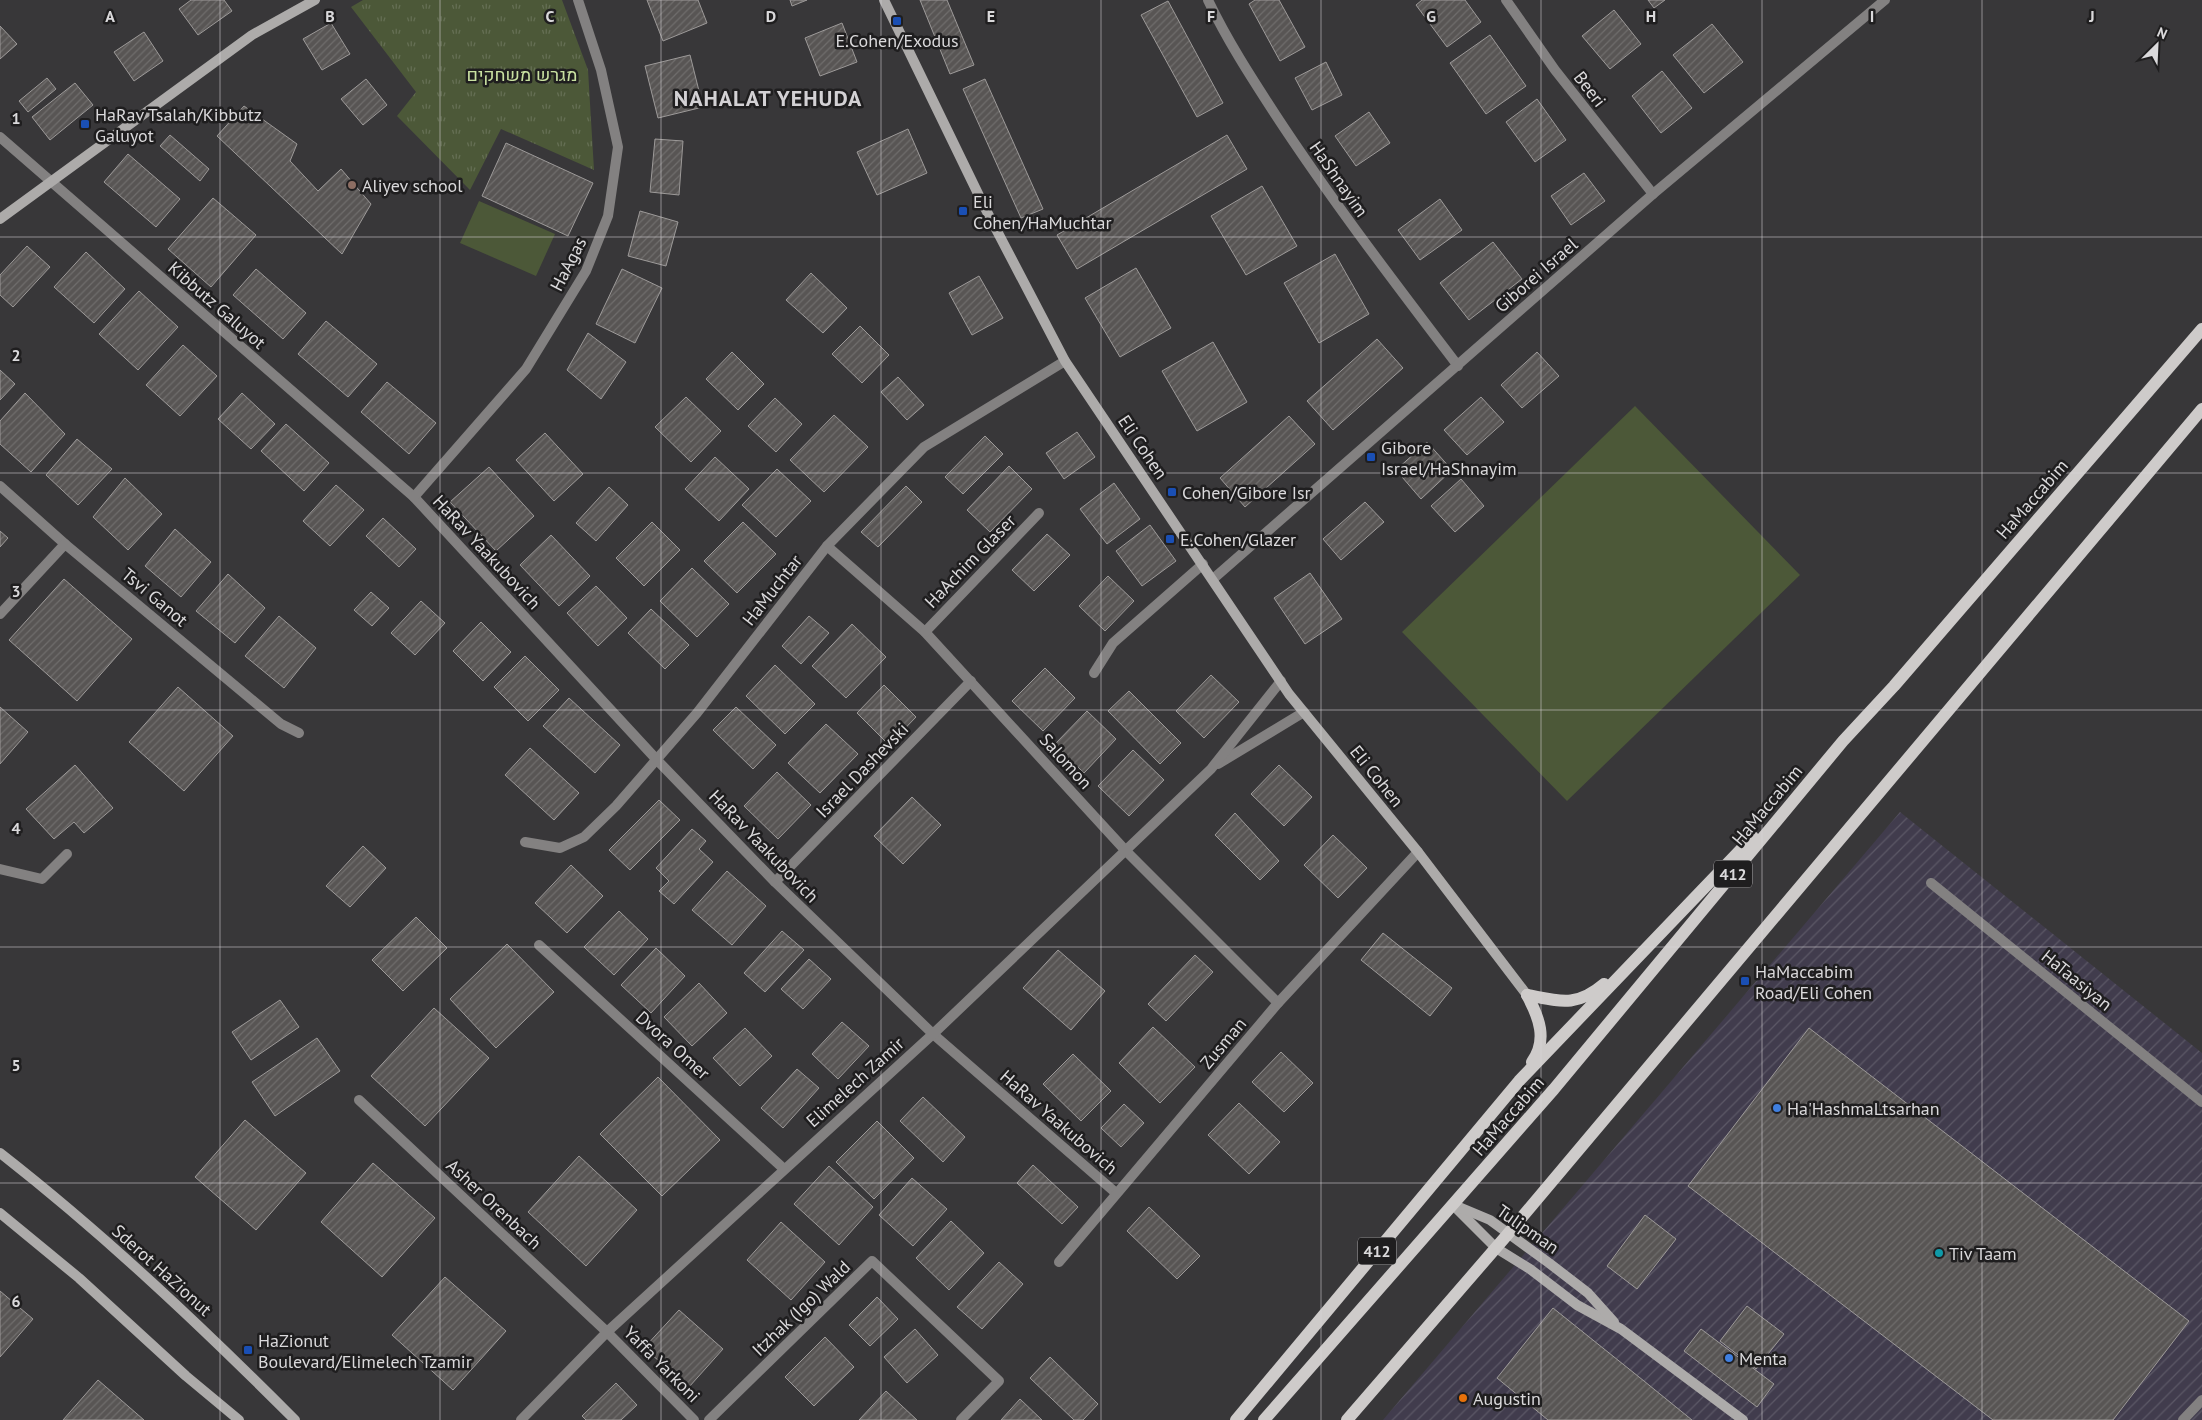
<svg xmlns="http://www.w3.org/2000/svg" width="2202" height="1420" viewBox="0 0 2202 1420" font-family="'PT Sans',Heebo,sans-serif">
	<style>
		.industrial { fill: url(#industrial-furrows) }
		.park { fill: url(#park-tufts) }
		.pitch { fill: #4c5838 }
		.building { fill: url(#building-hatch); stroke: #9d9a99 }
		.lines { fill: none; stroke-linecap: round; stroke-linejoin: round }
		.street { stroke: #838181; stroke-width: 10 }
		.secondary { stroke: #adabaa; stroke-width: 10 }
		.primary { stroke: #cecbca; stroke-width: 12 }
		.grid { fill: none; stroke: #dad9db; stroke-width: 1; stroke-opacity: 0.55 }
		.transit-dot { fill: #1a4fb4; stroke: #1f1e1f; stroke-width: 2 }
		.education-dot { fill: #8d6e63; stroke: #1f1e1f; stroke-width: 2 }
		.shop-dot { fill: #3f7fe0; stroke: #1f1e1f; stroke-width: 2 }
		.culture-dot { fill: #0f9aa8; stroke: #1f1e1f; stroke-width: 2 }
		.food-dot { fill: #e8710a; stroke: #1f1e1f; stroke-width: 2 }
		.labels { text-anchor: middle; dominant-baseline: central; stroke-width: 5; stroke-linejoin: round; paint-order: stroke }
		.shield { fill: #1f1e1f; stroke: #a2a1a3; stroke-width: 1 }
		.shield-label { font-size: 16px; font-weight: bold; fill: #dad9db }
		.poi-label { font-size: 18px; fill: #dad9db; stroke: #1f1e1f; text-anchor: start }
		.park-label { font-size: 18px; fill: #c9e1a1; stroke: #1f1e1f }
		.street-label { font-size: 18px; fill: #dad9db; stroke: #1f1e1f }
		.district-label { font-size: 22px; font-weight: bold; letter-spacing: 1px; fill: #d3d1d4; stroke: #1f1e1f }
		.grid-label { font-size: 16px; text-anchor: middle; font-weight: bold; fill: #dad9db; stroke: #1f1e1f; stroke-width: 5; stroke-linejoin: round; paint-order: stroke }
	</style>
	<defs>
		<pattern id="industrial-furrows" width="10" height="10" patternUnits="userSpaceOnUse" patternTransform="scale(1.25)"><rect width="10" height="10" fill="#413c4d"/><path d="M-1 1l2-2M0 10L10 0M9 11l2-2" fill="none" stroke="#5c5866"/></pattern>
		<pattern id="park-tufts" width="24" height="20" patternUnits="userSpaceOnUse" patternTransform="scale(1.25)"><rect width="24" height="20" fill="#4c5838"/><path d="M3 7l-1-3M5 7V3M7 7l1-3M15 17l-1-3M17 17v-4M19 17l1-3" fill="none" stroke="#656f54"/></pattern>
		<pattern id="building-hatch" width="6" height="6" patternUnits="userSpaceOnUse" patternTransform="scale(1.25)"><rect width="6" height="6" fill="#585554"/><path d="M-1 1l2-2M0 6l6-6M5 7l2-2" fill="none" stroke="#6f6d6c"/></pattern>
	</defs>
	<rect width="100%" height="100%" fill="#383739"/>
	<path class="industrial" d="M1900,812L2202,1053V1420H1383Z"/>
	<path class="park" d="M363,0H562L588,70L594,170L501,129L470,190L397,116L416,92L351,7Z"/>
	<g class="pitch">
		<path d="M479,201L555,234L536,276L460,243Z"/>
		<path d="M1635,406L1800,575L1567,801L1402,632Z"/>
	</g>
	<g class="building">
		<path d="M191,0H224L232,11L198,35L179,9Z"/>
		<path d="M647,0H698L707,23L663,41Z"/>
		<path d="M790,0H807L792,6Z"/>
		<path d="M920,0H947L974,65L950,74Z"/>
		<path d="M1255,0H1279L1305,47L1280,61L1249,4Z"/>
		<path d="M1422,0H1465L1481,22L1447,47L1416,5Z"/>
		<path d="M1648,0H1665L1654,8Z"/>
		<path d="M1168,1L1223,103L1197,117L1141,15Z"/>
		<path d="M1614,10L1641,44L1610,69L1582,36Z"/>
		<path d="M331,23L350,54L322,70L303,39Z"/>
		<path d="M842,23L857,62L820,76L805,38Z"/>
		<path d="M1712,24L1743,62L1704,93L1673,55Z"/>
		<path d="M0,26L17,44L0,59Z"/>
		<path d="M144,32L163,61L134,81L114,52Z"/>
		<path d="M1490,35L1526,86L1486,114L1450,63Z"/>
		<path d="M690,55L703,107L658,118L645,66Z"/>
		<path d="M1326,62L1342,95L1312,110L1295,78Z"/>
		<path d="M1662,71L1692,108L1661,133L1632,96Z"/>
		<path d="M47,78L56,89L28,112L19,101Z"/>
		<path d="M366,79L387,105L363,125L341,99Z"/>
		<path d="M985,79L1043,209L1021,218L963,89Z"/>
		<path d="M75,83L93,105L50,140L32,117Z"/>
		<path d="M1537,99L1566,140L1535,162L1506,122Z"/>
		<path d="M244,106L297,144L290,161L318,191L341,169L371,204L342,254L217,136Z"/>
		<path d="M1369,112L1390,143L1356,166L1335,136Z"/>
		<path d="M908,129L927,173L877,195L857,152Z"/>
		<path d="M170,135L209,169L200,181L160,146Z"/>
		<path d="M1227,135L1247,169L1077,269L1057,235Z"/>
		<path d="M655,139L683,141L679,195L650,192Z"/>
		<path d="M506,143L593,183L568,236L482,196Z"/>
		<path d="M128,154L180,199L156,227L104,182Z"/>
		<path d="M1584,173L1605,201L1571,225L1551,196Z"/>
		<path d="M1262,186L1297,246L1246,275L1211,216Z"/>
		<path d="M213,198L256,235L211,287L168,249Z"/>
		<path d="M1440,199L1462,230L1420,260L1398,230Z"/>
		<path d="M640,211L678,222L666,266L628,256Z"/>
		<path d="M1493,242L1522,279L1469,320L1440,283Z"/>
		<path d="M27,246L50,267L13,307L0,295V275Z"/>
		<path d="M86,252L125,289L94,323L54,287Z"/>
		<path d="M1335,254L1369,314L1319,343L1284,283Z"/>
		<path d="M1136,268L1171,328L1120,357L1085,298Z"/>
		<path d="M256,269L306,313L283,339L233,295Z"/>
		<path d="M622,269L662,288L635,343L596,324Z"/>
		<path d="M811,273L847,308L823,333L786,300Z"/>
		<path d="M979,276L1003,318L972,335L949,293Z"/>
		<path d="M139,291L178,327L138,370L99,334Z"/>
		<path d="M326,321L377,364L348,397L298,354Z"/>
		<path d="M860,326L889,355L862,383L832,354Z"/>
		<path d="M588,333L626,362L601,399L567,370Z"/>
		<path d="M1377,339L1403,368L1333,430L1307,401Z"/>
		<path d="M1213,342L1247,402L1197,431L1162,371Z"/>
		<path d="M183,345L217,376L180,416L146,385Z"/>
		<path d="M732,352L764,384L738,410L706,379Z"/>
		<path d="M1537,352L1559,376L1522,408L1501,385Z"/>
		<path d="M0,370L15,384L0,400Z"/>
		<path d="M898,377L924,405L907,420L881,392Z"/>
		<path d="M387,382L436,423L409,454L361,412Z"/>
		<path d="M25,393L65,434L31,472L0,444V421Z"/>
		<path d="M242,393L275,424L251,449L218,419Z"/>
		<path d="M686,397L721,431L691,462L655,427Z"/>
		<path d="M1481,397L1504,422L1467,455L1444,430Z"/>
		<path d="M775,398L802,424L776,452L748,426Z"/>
		<path d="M834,415L868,447L824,492L790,460Z"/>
		<path d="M1289,416L1315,444L1245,507L1220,478Z"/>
		<path d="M286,424L329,463L304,491L261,451Z"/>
		<path d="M1077,432L1095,457L1064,479L1046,453Z"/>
		<path d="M545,433L583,474L554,501L516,460Z"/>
		<path d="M985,436L1003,454L963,494L945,477Z"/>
		<path d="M77,439L112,469L78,505L46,475Z"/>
		<path d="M1427,442L1452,470L1421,499L1396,470Z"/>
		<path d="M715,457L749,489L719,521L685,489Z"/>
		<path d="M1009,466L1032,489L990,532L967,510Z"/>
		<path d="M489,467L534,516L496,551L450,502Z"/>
		<path d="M777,469L811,501L776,537L742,505Z"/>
		<path d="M125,478L162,514L128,550L93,517Z"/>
		<path d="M1461,479L1484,506L1455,532L1431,506Z"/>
		<path d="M1114,483L1140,519L1107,544L1080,509Z"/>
		<path d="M336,485L364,510L330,546L303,521Z"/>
		<path d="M906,486L922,502L878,547L861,532Z"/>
		<path d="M609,487L628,505L596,541L576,523Z"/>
		<path d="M1365,502L1384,522L1341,560L1323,539Z"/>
		<path d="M383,518L416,549L399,567L366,536Z"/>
		<path d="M652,522L680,550L644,586L616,558Z"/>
		<path d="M743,522L776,554L737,593L704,561Z"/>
		<path d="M1150,525L1176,561L1142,586L1116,551Z"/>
		<path d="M175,529L211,562L181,597L145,566Z"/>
		<path d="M0,531L8,538L0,547Z"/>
		<path d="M1047,534L1070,555L1034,591L1012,570Z"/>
		<path d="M551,535L590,576L559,606L520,565Z"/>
		<path d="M692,568L729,604L697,637L660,601Z"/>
		<path d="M1310,573L1342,619L1305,644L1274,598Z"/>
		<path d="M228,574L265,608L235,643L196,611Z"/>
		<path d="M1108,576L1134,601L1105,631L1079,606Z"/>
		<path d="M64,579L132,639L77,701L9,640Z"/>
		<path d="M596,586L627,618L598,646L567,613Z"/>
		<path d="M371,592L389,608L372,626L354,610Z"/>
		<path d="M421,601L445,623L415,655L391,633Z"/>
		<path d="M651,609L689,645L665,669L628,633Z"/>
		<path d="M279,616L316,648L284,688L245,656Z"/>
		<path d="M809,616L829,633L801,664L782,646Z"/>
		<path d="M481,622L511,652L483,681L453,651Z"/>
		<path d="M852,624L886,657L846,698L812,666Z"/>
		<path d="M525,656L559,690L528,721L494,687Z"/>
		<path d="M775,665L815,704L785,734L746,696Z"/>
		<path d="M1045,668L1075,698L1043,731L1012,701Z"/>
		<path d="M1211,675L1239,702L1204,738L1176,711Z"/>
		<path d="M884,685L916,717L889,745L857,713Z"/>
		<path d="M178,687L233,736L184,791L129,742Z"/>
		<path d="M1129,691L1181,743L1160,764L1108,711Z"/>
		<path d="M569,698L620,745L595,773L543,726Z"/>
		<path d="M0,707L28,732L0,764Z"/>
		<path d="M736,707L776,745L753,769L713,730Z"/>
		<path d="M1087,711L1116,739L1084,773L1055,744Z"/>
		<path d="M826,724L858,754L820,793L788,763Z"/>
		<path d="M530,748L579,793L554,820L505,775Z"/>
		<path d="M1133,750L1164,780L1129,816L1098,786Z"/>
		<path d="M75,765L113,808L84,833L74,822L54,839L26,809Z"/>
		<path d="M1279,765L1312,797L1284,826L1251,794Z"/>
		<path d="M777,772L811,805L778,839L744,806Z"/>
		<path d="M912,797L941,825L903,864L874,836Z"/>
		<path d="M659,800L680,820L630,870L609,850Z"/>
		<path d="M1235,813L1279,861L1260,880L1215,835Z"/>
		<path d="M692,829L706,841L699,849L713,862L674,904L659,891L669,881L656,868Z"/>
		<path d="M1333,835L1367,868L1338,898L1304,865Z"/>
		<path d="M363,846L386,868L350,907L326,886Z"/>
		<path d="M571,865L603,896L567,933L535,903Z"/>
		<path d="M727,871L766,906L732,945L692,910Z"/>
		<path d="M619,911L648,939L614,975L584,947Z"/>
		<path d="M416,917L447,948L403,991L372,960Z"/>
		<path d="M782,931L804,950L765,992L744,973Z"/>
		<path d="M1383,933L1452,988L1430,1016L1361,960Z"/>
		<path d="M507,944L554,992L496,1048L450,999Z"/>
		<path d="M656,948L685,976L651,1013L621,985Z"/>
		<path d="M1058,950L1105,991L1071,1030L1023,988Z"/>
		<path d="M1195,955L1213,972L1166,1021L1148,1004Z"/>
		<path d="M809,959L831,979L803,1009L781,989Z"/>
		<path d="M699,983L727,1013L692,1046L664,1017Z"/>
		<path d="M280,1000L299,1027L251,1060L232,1032Z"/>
		<path d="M434,1008L489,1058L425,1126L371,1076Z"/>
		<path d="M842,1022L869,1046L838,1079L812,1054Z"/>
		<path d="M1153,1027L1195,1067L1160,1103L1119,1063Z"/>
		<path d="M745,1028L772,1056L740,1086L713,1058Z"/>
		<path d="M1809,1028L2189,1321L2113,1420H1993L1688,1186Z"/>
		<path d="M317,1038L340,1071L275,1116L252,1082Z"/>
		<path d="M1281,1052L1313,1083L1284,1112L1252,1082Z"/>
		<path d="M1073,1054L1111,1091L1081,1121L1043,1084Z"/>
		<path d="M797,1069L819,1088L783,1128L761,1108Z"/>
		<path d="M658,1077L720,1140L662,1196L600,1134Z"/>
		<path d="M923,1097L965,1137L943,1162L900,1121Z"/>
		<path d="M1239,1103L1280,1142L1249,1174L1208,1135Z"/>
		<path d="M1124,1104L1144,1123L1121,1147L1101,1128Z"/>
		<path d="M245,1120L306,1173L256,1230L195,1177Z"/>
		<path d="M877,1121L914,1158L874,1199L836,1162Z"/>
		<path d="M579,1156L637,1210L586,1266L528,1212Z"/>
		<path d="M373,1163L435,1218L382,1277L321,1222Z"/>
		<path d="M1033,1165L1078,1207L1062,1224L1017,1183Z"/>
		<path d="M829,1166L873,1207L839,1245L794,1204Z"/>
		<path d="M912,1178L947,1209L913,1246L879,1215Z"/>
		<path d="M1149,1207L1200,1256L1177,1279L1127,1231Z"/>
		<path d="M1645,1215L1676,1239L1637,1289L1607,1266Z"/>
		<path d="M951,1221L984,1253L949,1290L916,1258Z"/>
		<path d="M781,1222L825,1262L791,1300L747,1260Z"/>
		<path d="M999,1262L1023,1284L982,1329L957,1307Z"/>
		<path d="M445,1277L506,1331L453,1390L392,1335Z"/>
		<path d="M0,1291L33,1319L0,1357Z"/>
		<path d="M877,1297L898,1319L870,1346L849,1325Z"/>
		<path d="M1747,1306L1784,1334L1756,1369L1720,1341Z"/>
		<path d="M1553,1308L1644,1381L1692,1420H1548L1525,1401L1497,1378Z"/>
		<path d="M679,1310L723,1349L689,1387L644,1348Z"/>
		<path d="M915,1329L938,1355L907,1383L884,1357Z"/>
		<path d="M1701,1329L1774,1384L1757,1407L1684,1351Z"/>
		<path d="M825,1337L854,1367L814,1406L785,1377Z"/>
		<path d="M1050,1357L1098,1404L1083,1420H1074L1030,1378Z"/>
		<path d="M98,1380L144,1420H63Z"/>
		<path d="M616,1383L637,1405L621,1420H586L582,1416Z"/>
		<path d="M886,1391L917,1420H859Z"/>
		<path d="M1020,1399L1042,1420H1001Z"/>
	</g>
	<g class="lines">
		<g class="street">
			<path d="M1208,0C1227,40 1251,77 1275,114C1332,201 1395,283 1458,366"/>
			<path d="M1506,0L1555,70L1653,194"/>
			<path d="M0,137L414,497L657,760L775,882L933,1034L1116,1193"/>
			<path d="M0,486L65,544"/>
			<path d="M414,497L526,369L586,271L608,216L618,147L601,70L578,0"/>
			<path d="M827,546L925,632L1125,850L1278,1003"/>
			<path d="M1213,579L1653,194L1885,0"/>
			<path d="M0,614L65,544L281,724L299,733"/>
			<path d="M925,632L1039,513"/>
			<path d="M1094,673L1113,643L1203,564"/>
			<path d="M1218,764L1304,712"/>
			<path d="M525,842L560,848L584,837L616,806L697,713L827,546L924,447L1065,361"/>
			<path d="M0,869L42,879L67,854"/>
			<path d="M775,882L971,681"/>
			<path d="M1931,883L2202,1102"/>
			<path d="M539,945L784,1169"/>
			<path d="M359,1100L607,1332L694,1420"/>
			<path d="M1059,1262L1278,1003L1418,852"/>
			<path d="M521,1420L607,1332L933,1034L1211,769L1281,681"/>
			<path d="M709,1420L872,1261L999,1381L961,1420"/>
			<path d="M2183,1420L2202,1400"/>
		</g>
		<g class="secondary">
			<path d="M884,0L985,208L1065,361L1289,694L1418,852L1527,995"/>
			<path d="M0,219L252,35L315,0"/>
			<path d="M0,1153C105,1235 201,1326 295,1420"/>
			<path d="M1453,1205L1496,1248L1530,1269L1577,1305L1621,1329L1743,1420"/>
			<path d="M1459,1207L1490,1220L1549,1263L1588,1293L1614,1322"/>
			<path d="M0,1213L79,1278L186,1376L239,1420"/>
		</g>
		<g class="primary">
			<path d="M1527,995C1559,1001 1576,1008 1604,984"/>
			<path d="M1527,995C1539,1017 1548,1040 1532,1062"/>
			<path d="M1236,1420L1519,1081L1753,837"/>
			<path d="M1264,1420L1554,1089L1843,741L1894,686L2202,329"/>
			<path d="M1347,1420L1507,1235L2202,409"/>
		</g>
	</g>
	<path class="grid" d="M220,0V1420M440,0V1420M661,0V1420M881,0V1420M1101,0V1420M1321,0V1420M1541,0V1420M1762,0V1420M1982,0V1420M0,237H2202M0,473H2202M0,710H2202M0,947H2202M0,1183H2202"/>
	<g class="transit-dot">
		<rect x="892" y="16" width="10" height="10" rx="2.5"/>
		<rect x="80" y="119" width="10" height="10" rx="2.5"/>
		<rect x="958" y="206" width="10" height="10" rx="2.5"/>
		<rect x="1366" y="452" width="10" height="10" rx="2.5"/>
		<rect x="1167" y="487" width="10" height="10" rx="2.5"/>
		<rect x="1165" y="534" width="10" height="10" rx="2.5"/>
		<rect x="1740" y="976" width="10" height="10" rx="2.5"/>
		<rect x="243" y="1345" width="10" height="10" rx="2.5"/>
	</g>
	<circle class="education-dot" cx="352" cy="185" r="5"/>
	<g class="shop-dot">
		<circle cx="1777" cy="1108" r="5"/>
		<circle cx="1729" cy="1358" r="5"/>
	</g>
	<circle class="culture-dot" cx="1939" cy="1253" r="5"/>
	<circle class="food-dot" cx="1463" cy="1398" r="5"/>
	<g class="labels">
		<g class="shield">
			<rect x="1714" y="860.5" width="38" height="27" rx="4"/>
			<rect x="1358" y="1237.5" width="38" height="27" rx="4"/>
		</g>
		<g class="shield-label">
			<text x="1733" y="874">412</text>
			<text x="1377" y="1251">412</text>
		</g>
		<g class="poi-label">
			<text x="897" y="40" text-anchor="middle">E.Cohen/Exodus</text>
			<text x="95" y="114">HaRav Tsalah/Kibbutz<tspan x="95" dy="21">Galuyot</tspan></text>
			<text x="362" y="185">Aliyev school</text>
			<text x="973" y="201">Eli<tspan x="973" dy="21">Cohen/HaMuchtar</tspan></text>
			<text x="1381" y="447">Gibore<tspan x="1381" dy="21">Israel/HaShnayim</tspan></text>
			<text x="1182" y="492">Cohen/Gibore Isr</text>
			<text x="1180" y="539">E.Cohen/Glazer</text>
			<text x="1755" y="971">HaMaccabim<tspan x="1755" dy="21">Road/Eli Cohen</tspan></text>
			<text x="1787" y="1108">Ha'HashmaLtsarhan</text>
			<text x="1949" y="1253">Tiv Taam</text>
			<text x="258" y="1340">HaZionut<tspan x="258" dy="21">Boulevard/Elimelech Tzamir</tspan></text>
			<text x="1739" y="1358">Menta</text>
			<text x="1473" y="1398">Augustin</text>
		</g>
		<g class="park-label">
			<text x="522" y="74">מגרש משחקים</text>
		</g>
		<g class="street-label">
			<text transform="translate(1590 89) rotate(52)">Beeri</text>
			<text transform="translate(1339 179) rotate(55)">HaShnayim</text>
			<text transform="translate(568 264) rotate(-63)">HaAgas</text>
			<text transform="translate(1536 275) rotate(-41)">Giborei Israel</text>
			<text transform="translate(217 305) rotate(41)">Kibbutz Galuyot</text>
			<text transform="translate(1143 447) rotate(56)">Eli Cohen</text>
			<text transform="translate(2032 499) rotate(-49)">HaMaccabim</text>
			<text transform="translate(487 552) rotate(47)">HaRav Yaakubovich</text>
			<text transform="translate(970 561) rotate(-46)">HaAchim Glaser</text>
			<text transform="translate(772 590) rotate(-52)">HaMuchtar</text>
			<text transform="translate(155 597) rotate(40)">Tsvi Ganot</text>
			<text transform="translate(1066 761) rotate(48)">Salomon</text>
			<text transform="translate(862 770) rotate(-46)">Israel Dashevski</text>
			<text transform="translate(1377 776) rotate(51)">Eli Cohen</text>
			<text transform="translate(1767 805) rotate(-50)">HaMaccabim</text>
			<text transform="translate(764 846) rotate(46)">HaRav Yaakubovich</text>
			<text transform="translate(2077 980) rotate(39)">HaTaasiyan</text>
			<text transform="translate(1223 1043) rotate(-50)">Zusman</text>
			<text transform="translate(673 1045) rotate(42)">Dvora Omer</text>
			<text transform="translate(855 1082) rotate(-42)">Elimelech Zamir</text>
			<text transform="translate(1508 1116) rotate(-49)">HaMaccabim</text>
			<text transform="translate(1059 1122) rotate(41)">HaRav Yaakubovich</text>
			<text transform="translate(494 1204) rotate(43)">Asher Orenbach</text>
			<text transform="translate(1528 1229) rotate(35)">Tulipman</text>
			<text transform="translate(162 1270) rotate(42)">Sderot HaZionut</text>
			<text transform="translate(801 1308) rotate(-44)">Itzhak (Igo) Wald</text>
			<text transform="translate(662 1364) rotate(45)">Yaffa Yarkoni</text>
		</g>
		<g class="district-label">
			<text x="768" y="98">NAHALAT YEHUDA</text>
		</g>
	</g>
	<g class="grid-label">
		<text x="110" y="22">A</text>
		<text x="330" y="22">B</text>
		<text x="550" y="22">C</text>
		<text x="771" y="22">D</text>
		<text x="991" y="22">E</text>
		<text x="1211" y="22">F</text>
		<text x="1431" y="22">G</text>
		<text x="1651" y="22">H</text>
		<text x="1872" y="22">I</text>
		<text x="2092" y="22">J</text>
		<text x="16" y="124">1</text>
		<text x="16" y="361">2</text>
		<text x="16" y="597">3</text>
		<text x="16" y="834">4</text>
		<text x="16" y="1071">5</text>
		<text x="16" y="1307">6</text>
	</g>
	<g transform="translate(2157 45) rotate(24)" stroke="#1f1e1f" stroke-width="4" paint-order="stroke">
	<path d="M0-4L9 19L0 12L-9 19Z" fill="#dad9db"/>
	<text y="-8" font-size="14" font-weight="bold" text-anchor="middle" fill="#dad9db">N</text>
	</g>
</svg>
